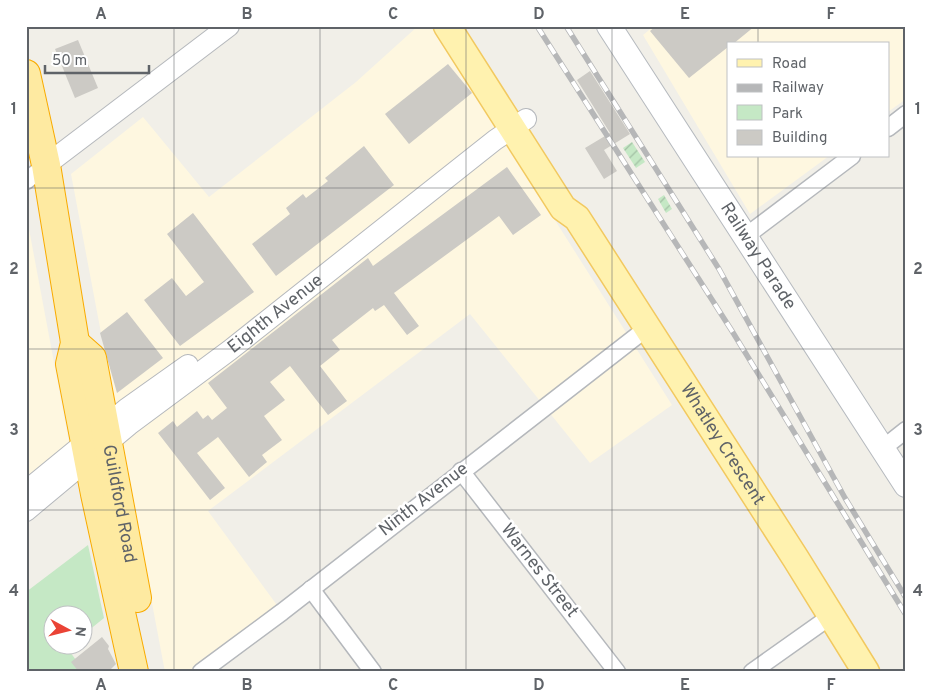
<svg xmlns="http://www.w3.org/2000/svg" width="932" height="698" viewBox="0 0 932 698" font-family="Overpass,sans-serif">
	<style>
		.commercial { fill: #fef7e0 }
		.park { fill: #c5e8c5 }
		.garden { fill: url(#garden-furrows) }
		.building { fill: #cccac5 }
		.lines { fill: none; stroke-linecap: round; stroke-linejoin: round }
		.minor-casing { stroke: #b5b8bc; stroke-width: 19 }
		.tertiary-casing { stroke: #b5b8bc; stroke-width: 22 }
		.secondary-casing { stroke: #b6babf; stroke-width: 26 }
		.primary-casing { stroke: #f2c960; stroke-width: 29 }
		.trunk-casing { stroke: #f9ab00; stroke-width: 30 }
		.minor { stroke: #fff; stroke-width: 16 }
		.tertiary { stroke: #fff; stroke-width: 20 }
		.secondary { stroke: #fff; stroke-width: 24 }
		.primary { stroke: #fff2af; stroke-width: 26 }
		.trunk { stroke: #feeaa1; stroke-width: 28 }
		.rail-casing { stroke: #b6b7b8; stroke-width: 5.5 }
		.rail { stroke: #fff; stroke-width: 4; stroke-dasharray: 11; stroke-linecap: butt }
		.grid { fill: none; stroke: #5f6368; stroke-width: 1; stroke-opacity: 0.55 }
		.labels { text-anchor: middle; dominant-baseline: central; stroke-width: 5; stroke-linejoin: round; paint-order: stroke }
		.street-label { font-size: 18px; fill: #5f6368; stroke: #fff }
		.neatline { fill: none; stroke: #5f6368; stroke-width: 2 }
		.grid-label { font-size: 16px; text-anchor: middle; font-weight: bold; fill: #5f6368 }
	</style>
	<defs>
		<pattern id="garden-furrows" width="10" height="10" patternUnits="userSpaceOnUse" patternTransform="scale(1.25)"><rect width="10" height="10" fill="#c5e8c5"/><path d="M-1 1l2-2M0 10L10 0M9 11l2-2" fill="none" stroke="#a3c0a4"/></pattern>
	</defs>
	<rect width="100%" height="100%" fill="#f1efe8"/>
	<g class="commercial">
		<path d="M418,26H432L672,405L590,463L470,314L208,511L282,612L202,672H165L71,174L143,117L209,197L356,82Z"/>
		<path d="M654,26H903L906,30V99L888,112V44H728V156H829L750,214L643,35Z"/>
		<path d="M26,213L75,474L26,511Z"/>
	</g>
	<path class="park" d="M88,545L104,618L83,635L82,616H52V646H70L67,648L85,672H26V592Z"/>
	<g class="garden">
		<path d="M632,142L645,162L636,168L623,148Z"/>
		<path d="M664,195L672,209L666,213L658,199Z"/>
	</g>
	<g class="building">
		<path d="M656,26H755L733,44H728V47L689,78L650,31Z"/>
		<path d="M78,40L98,88L75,98L55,49Z"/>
		<path d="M448,64L472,93L409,144L385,114Z"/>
		<path d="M590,71L630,134L604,150L617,171L604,179L585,148L610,133L577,80Z"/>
		<path d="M364,146L394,185L276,276L252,244L290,214L286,208L303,194L306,198L328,181L325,178Z"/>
		<path d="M507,167L541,215L513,235L499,216L394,293L419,326L407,335L384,305L375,311L373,308L332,340L340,350L320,366L347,401L328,415L290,366L270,382L285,400L264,416L282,440L262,455L267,462L249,477L218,437L197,453L225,488L210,500L158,433L173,421L177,427L197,411L203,419L208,415L212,420L227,408L208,383L368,258L373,266Z"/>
		<path d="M193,213L254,292L180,346L144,300L172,278L186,296L204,282L167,234Z"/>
		<path d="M127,312L163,358L117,393L100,333Z"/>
		<path d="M102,637L109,646L108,649L116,664L108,672H79L71,662Z"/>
	</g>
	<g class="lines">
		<defs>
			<g id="minor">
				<path d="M888,128L906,114"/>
				<path d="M26,181L46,165"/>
				<path d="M746,236L852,156"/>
				<path d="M882,449L906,430"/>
				<path d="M461,471L617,672"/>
				<path d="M311,589L373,672"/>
				<path d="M201,672L282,612L647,328"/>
				<path d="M752,672L831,616"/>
			</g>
			<g id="tertiary">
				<path d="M46,165L229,26"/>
				<path d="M26,491L126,409L188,365"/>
				<path id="s1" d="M26,511L129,425L230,350L495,140L526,119"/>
			</g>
			<g id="secondary">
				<path id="s2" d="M609,26L906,485"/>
			</g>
			<g id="primary">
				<path id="s3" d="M447,26L563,208L577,218L796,559L866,672"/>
			</g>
			<g id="trunk">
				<path d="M26,74L46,165L74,336L75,343L70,364L95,494L134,672"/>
				<path id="s4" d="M75,343L92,358L137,598"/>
			</g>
		</defs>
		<use href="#minor" class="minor-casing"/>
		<use href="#tertiary" class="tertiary-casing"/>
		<use href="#secondary" class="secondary-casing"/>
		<use href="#primary" class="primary-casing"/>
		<use href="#trunk" class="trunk-casing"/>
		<use href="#minor" class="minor"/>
		<use href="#tertiary" class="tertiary"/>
		<use href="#secondary" class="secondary"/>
		<use href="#primary" class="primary"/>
		<use href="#trunk" class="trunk"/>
		<defs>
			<g id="rail">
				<path d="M537,26L732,331L906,615"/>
				<path d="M566,26L719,269L845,498L906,598"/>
			</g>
		</defs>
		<use href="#rail" class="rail-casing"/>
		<use href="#rail" class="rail"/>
	</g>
	<path class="grid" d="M174,26V672M320,26V672M466,26V672M612,26V672M758,26V44M758,156V672M26,188H906M26,349H906M26,510H906"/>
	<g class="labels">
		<g class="street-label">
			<text stroke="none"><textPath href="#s2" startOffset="274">Railway Parade</textPath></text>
			<text stroke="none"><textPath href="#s1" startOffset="318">Eighth Avenue</textPath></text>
			<text stroke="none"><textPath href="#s3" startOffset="502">Whatley Crescent</textPath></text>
			<text transform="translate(424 500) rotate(-38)">Ninth Avenue</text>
			<text stroke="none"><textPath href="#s4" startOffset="171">Guildford Road</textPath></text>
			<text transform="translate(539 571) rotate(52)">Warnes Street</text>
		</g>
	</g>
	<rect width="932" height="698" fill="none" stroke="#ffffff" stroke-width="55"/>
	<rect x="727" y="42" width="162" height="115" fill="#ffffff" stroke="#bfc1c3"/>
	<rect x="737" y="59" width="25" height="8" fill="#fff2af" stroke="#bfc1c3"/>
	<text x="772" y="68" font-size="15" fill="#5f6368">Road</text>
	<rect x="737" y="84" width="25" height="8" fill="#b6b7b8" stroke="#bfc1c3"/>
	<text x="772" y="92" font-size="15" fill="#5f6368">Railway</text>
	<rect x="737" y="105" width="25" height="15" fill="#c5e8c5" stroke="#bfc1c3"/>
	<text x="772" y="118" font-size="15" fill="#5f6368">Park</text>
	<rect x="737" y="130" width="25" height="15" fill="#cccac5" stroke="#bfc1c3"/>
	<text x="772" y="142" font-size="15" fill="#5f6368">Building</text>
	<g transform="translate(68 630) rotate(97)"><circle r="24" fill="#ffffff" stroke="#bfc1c3"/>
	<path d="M0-4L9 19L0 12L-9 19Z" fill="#ea4335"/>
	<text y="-8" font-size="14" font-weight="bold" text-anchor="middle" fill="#5f6368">N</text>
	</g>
	<path d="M45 65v8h104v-8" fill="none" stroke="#5f6368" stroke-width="2.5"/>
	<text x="52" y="65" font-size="15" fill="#5f6368" stroke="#ffffff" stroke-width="4" paint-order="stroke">50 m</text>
	<rect x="28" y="28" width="876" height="642" class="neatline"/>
	<g class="grid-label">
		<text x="101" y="19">A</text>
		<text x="247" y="19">B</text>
		<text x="393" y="19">C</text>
		<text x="539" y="19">D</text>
		<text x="685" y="19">E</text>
		<text x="831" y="19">F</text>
		<text x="14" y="114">1</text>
		<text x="918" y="114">1</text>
		<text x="14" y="274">2</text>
		<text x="918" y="274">2</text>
		<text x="14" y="435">3</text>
		<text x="918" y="435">3</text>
		<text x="14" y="596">4</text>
		<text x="918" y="596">4</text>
		<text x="101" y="690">A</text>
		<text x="247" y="690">B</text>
		<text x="393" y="690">C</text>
		<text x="539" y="690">D</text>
		<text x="685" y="690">E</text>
		<text x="831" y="690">F</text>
	</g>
</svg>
